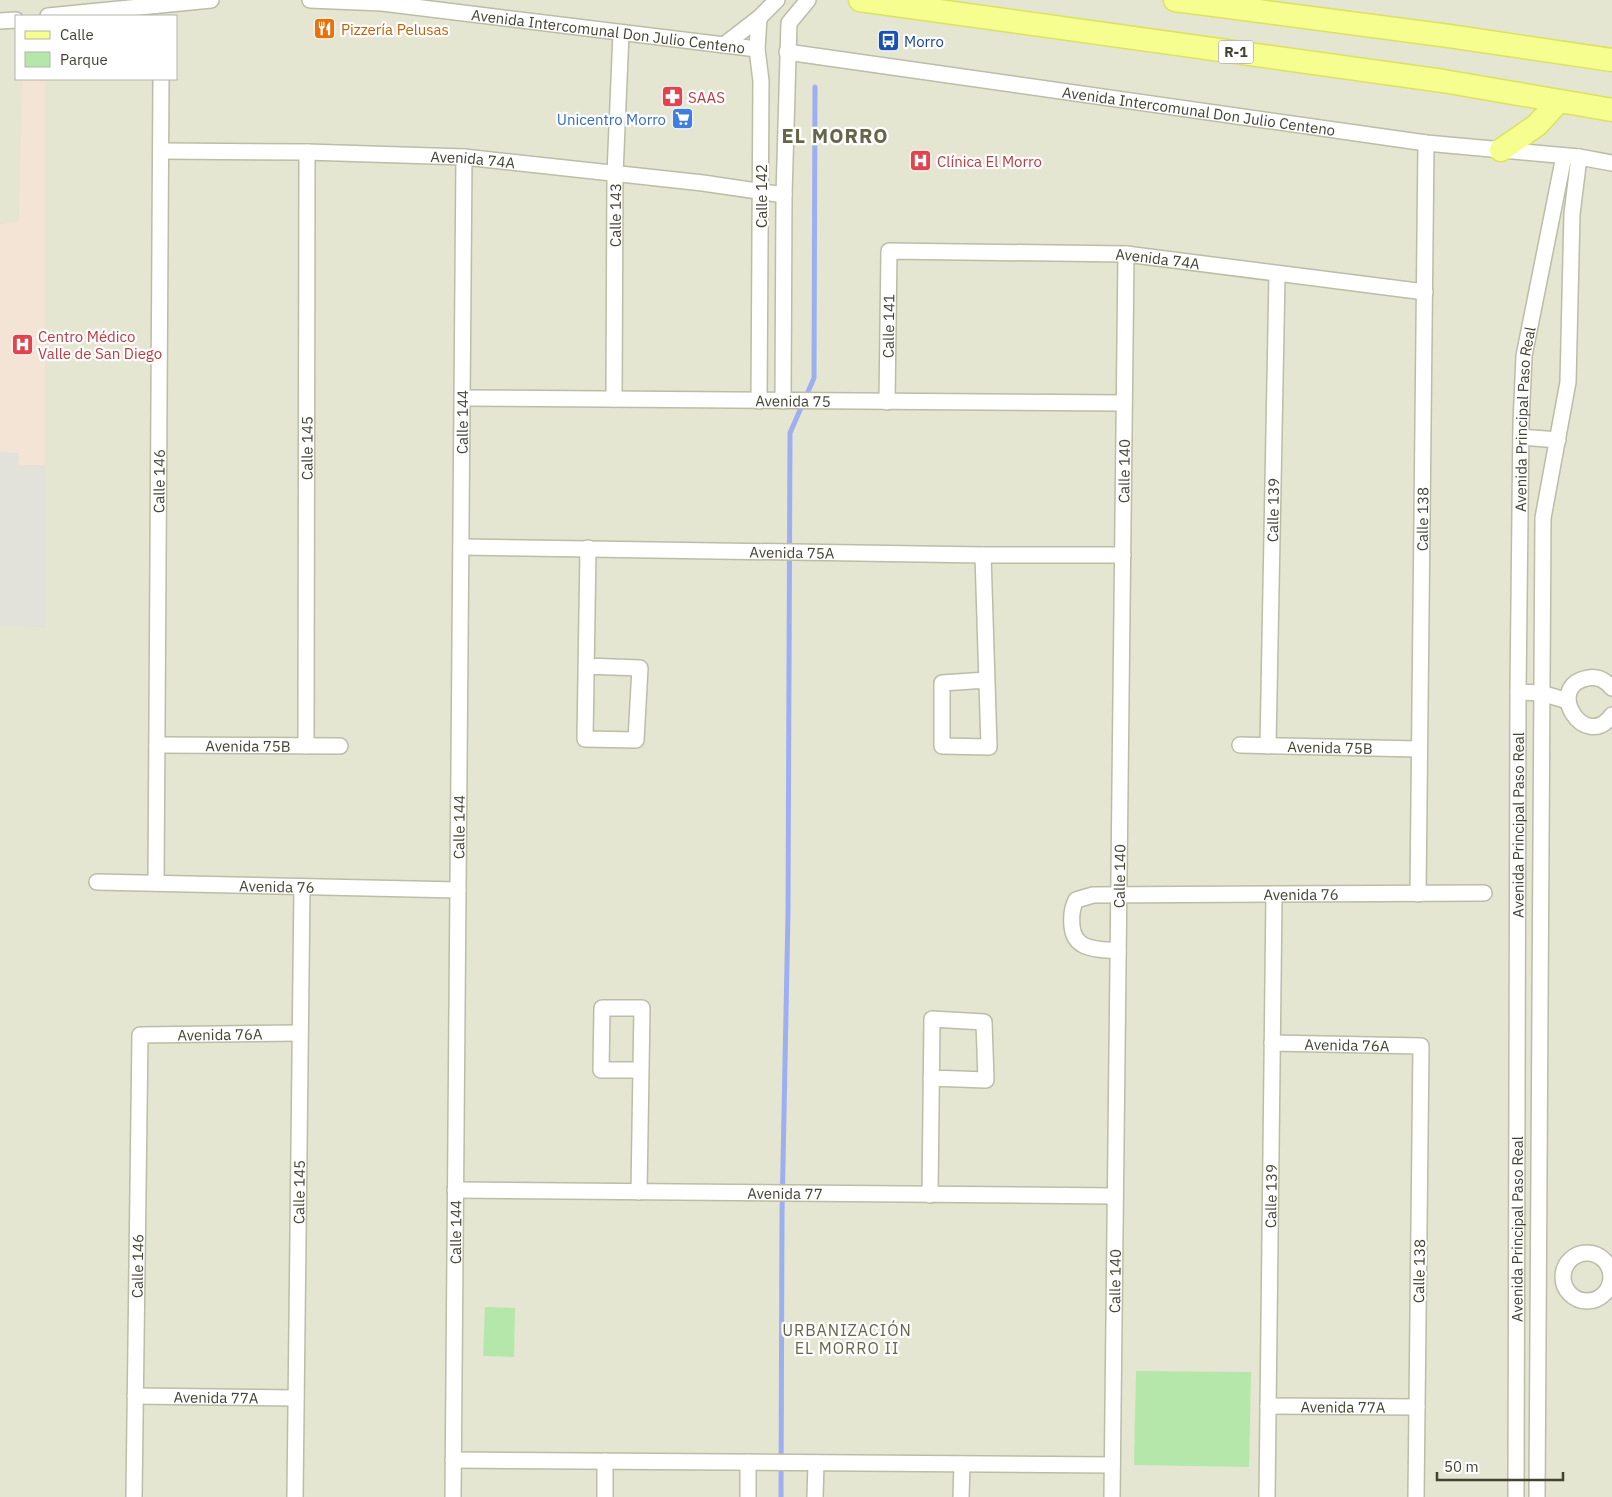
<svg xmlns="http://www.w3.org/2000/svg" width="1612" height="1497" viewBox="0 0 1612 1497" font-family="'IBM Plex Sans',sans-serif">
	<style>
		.residential { fill: #e4e6d1; fill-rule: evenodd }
		.medical { fill: #f3e4d5 }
		.green { fill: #b5e7ab }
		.parking { fill: #e2e2db }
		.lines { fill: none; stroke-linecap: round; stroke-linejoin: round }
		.stream { stroke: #9daff0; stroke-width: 5 }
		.street-casing { stroke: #bcbda6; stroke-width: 18 }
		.primary-casing { stroke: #dae35f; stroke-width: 25 }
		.street { stroke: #fff; stroke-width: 15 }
		.primary { stroke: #f5fe8f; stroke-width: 22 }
		.labels { text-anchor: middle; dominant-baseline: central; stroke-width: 4.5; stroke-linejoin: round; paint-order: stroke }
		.shield { fill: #fff; stroke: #7b7b70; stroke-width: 1 }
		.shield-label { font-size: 14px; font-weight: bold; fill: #434333 }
		.food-label { font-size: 15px; fill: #c56008; stroke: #fff; text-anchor: start }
		.street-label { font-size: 15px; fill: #434333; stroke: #fff }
		.transit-label { font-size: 15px; fill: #164399; stroke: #fff; text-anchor: start }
		.health-label { font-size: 15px; fill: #be3a42; stroke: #fff; text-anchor: start }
		.shop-label { font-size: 15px; fill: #366cbe; stroke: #fff; text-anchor: end }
		.neighbourhood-label { font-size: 16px; letter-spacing: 1px; fill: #66654a; stroke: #fff }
		.district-label { font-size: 20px; font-weight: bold; letter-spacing: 1px; fill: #66654a; stroke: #fff }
	</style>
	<rect width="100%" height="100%" fill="#f0f2e3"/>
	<path class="residential" d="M0,0H1612V1497H0ZM16,16H176V79H16Z"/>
	<path class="medical" d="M22,79H45V628L0,625V224L19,222Z"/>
	<g class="green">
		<path d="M485,1307L515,1308L514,1357L483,1356Z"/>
		<path d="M1136,1371L1251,1372L1249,1467L1134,1465Z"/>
	</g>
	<path class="parking" d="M0,452L19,453L18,465H45V628L0,625Z"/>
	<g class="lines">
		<path class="stream" d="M781,1497L782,1214L788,913L790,433L814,378L815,87"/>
		<defs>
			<g id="street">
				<path id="s1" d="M310,0L382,3L757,49"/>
				<path d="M48,16L211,0"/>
				<path d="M759,18L757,49L761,81L759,401"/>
				<path d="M0,21L16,20"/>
				<path d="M724,45L759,18L777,0"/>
				<path id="s2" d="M787,52L1426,143L1579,157L1612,163"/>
				<path id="s3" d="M161,151L307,152L464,157L703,183L784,195"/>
				<path id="s4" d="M462,398L1124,403"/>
				<path id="s5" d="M614,399L615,174L621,33"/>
				<path d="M783,401L784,195L789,23L808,0"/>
				<path id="s6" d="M887,402L889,251L1126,254L1425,292"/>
				<path d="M1521,437L1558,440"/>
				<path id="s7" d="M461,547L983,555H1123"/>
				<path d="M983,555L989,747L942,746V683L987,680"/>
				<path d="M586,666L640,668L636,740L585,739C586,676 587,612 588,548"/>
				<path d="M1612,688C1605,680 1598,676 1588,678C1543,686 1585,753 1612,715"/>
				<path d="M1518,692L1541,693L1568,701"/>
				<path id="s8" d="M157,745L340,746"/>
				<path id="s9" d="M1240,745L1419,749"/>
				<path id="s10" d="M306,746L307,152"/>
				<path id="s11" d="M1268,746L1277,275"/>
				<path id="s12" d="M97,882L458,890"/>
				<path id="s13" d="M156,883L161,79"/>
				<path id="s14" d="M1418,894L1426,143"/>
				<path id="s15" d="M1118,951C1098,949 1074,951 1072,926C1071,917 1072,908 1076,900L1093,895L1484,893"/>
				<path id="s16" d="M1272,1043L1421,1046L1416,1497"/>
				<path id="s17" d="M455,1190L1115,1196"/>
				<path d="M639,1192L642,1008H602L601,1070H641"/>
				<path d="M930,1195L932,1019L984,1022L986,1080L931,1078"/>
				<circle cx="1587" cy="1277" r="24"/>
				<path id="s18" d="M135,1396L296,1398"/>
				<path id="s19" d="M1268,1406L1417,1407"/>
				<path d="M453,1460L1112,1465"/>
				<path id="s20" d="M134,1497L140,1035L300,1033"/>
				<path id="s21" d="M295,1497L302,887"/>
				<path id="s22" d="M453,1497L464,157"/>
				<path d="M605,1497V1461"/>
				<path d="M748,1497V1462"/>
				<path d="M815,1497L816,1463"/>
				<path d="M961,1497L962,1464"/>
				<path id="s23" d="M1112,1497L1126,254"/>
				<path id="s24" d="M1267,1497L1274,894"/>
				<path id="s25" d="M1516,1497L1518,692L1521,423L1524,356L1564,156"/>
				<path d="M1537,1497L1543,518L1568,382L1572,214L1579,157"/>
			</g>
			<g id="primary">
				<path d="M860,0L1443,81L1612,110"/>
				<path d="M1175,0L1449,36L1612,60"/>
				<path d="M1501,150L1537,125L1559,101"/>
			</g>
		</defs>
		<use href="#street" class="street-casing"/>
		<use href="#primary" class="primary-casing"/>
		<use href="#street" class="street"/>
		<use href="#primary" class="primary"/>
	</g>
	<defs>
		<symbol id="restaurant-square" viewBox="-11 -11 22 22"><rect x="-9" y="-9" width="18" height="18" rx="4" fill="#e8710a" stroke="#fff"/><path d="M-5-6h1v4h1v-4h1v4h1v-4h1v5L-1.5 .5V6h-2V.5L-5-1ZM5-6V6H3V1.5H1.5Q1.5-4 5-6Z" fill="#fff"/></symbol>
		<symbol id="bus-square" viewBox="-11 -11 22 22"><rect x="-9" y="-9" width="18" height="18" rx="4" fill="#1a4fb4" stroke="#fff"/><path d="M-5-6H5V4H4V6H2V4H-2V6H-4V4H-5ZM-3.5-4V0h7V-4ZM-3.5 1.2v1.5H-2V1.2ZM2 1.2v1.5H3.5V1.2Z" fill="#fff"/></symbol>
		<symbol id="pharmacy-square" viewBox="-11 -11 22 22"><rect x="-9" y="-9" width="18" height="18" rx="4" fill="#e0444e" stroke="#fff"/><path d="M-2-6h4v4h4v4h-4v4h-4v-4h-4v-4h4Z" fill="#fff"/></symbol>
		<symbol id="supermarket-square" viewBox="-11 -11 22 22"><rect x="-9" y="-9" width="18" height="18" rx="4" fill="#3f7fe0" stroke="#fff"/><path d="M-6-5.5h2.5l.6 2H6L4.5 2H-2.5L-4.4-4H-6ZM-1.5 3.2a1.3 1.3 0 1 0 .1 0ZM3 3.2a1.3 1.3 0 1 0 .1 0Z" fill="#fff"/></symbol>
		<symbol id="hospital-square" viewBox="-11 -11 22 22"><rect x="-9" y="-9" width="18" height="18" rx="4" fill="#e0444e" stroke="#fff"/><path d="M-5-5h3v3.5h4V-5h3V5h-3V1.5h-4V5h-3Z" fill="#fff"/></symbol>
	</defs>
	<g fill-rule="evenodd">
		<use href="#restaurant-square" x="312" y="16" width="25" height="25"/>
		<use href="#bus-square" x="876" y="28" width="25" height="25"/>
		<use href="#pharmacy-square" x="660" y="84" width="25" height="25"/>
		<use href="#supermarket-square" x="670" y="106" width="25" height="25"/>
		<use href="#hospital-square" x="908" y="148" width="25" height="25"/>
		<use href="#hospital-square" x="10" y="332" width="25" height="25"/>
	</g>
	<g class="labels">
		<rect class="shield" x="1218.5" y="40.5" width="35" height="23" rx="4"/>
		<g class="shield-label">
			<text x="1236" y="52">R-1</text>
		</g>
		<g class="food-label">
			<text x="341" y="29">Pizzería Pelusas</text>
		</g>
		<g class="street-label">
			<text stroke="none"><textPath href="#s1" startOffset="300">Avenida Intercomunal Don Julio Centeno</textPath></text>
			<text stroke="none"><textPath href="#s2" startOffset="416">Avenida Intercomunal Don Julio Centeno</textPath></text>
			<text stroke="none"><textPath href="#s3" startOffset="312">Avenida 74A</textPath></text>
			<text transform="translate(761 196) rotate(-90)">Calle 142</text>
			<text stroke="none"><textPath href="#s5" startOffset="184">Calle 143</textPath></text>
			<text stroke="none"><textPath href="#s6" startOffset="420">Avenida 74A</textPath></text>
			<text stroke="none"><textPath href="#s6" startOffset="76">Calle 141</textPath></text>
			<text stroke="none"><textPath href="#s4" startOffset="331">Avenida 75</textPath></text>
			<text stroke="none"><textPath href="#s25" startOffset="1078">Avenida Principal Paso Real</textPath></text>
			<text stroke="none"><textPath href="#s22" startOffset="1075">Calle 144</textPath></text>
			<text stroke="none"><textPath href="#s10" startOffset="298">Calle 145</textPath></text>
			<text stroke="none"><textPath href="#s23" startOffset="1026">Calle 140</textPath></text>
			<text stroke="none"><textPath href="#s13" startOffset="402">Calle 146</textPath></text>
			<text stroke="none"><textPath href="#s11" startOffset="236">Calle 139</textPath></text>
			<text stroke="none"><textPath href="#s14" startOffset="375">Calle 138</textPath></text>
			<text stroke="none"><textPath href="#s7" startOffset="331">Avenida 75A</textPath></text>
			<text stroke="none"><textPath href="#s8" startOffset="91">Avenida 75B</textPath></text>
			<text stroke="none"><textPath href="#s9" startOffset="90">Avenida 75B</textPath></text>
			<text stroke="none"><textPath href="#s25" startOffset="672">Avenida Principal Paso Real</textPath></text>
			<text stroke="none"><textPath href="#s22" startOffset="670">Calle 144</textPath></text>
			<text stroke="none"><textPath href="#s23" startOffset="621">Calle 140</textPath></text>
			<text stroke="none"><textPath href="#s12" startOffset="180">Avenida 76</textPath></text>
			<text stroke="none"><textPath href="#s15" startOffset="311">Avenida 76</textPath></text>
			<text stroke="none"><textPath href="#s20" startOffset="542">Avenida 76A</textPath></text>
			<text stroke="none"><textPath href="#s16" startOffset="75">Avenida 76A</textPath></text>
			<text stroke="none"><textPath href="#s21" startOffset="305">Calle 145</textPath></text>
			<text stroke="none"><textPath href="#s17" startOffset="330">Avenida 77</textPath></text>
			<text stroke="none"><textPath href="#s24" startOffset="301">Calle 139</textPath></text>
			<text stroke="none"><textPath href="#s25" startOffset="268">Avenida Principal Paso Real</textPath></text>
			<text stroke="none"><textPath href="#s22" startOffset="265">Calle 144</textPath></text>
			<text stroke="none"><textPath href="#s20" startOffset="231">Calle 146</textPath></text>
			<text transform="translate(1419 1271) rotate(-89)">Calle 138</text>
			<text stroke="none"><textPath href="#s23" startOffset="216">Calle 140</textPath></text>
			<text stroke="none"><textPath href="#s18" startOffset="81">Avenida 77A</textPath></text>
			<text stroke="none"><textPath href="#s19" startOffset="75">Avenida 77A</textPath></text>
		</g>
		<g class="transit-label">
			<text x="904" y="41">Morro</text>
		</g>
		<g class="health-label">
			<text x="688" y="97">SAAS</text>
			<text x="937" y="161">Clínica El Morro</text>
			<text x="38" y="336">Centro Médico<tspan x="38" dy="17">Valle de San Diego</tspan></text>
		</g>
		<g class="shop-label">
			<text x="666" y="119">Unicentro Morro</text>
		</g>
		<g class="neighbourhood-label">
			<text x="847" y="1330">URBANIZACIÓN<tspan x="847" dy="18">EL MORRO II</tspan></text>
		</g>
		<g class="district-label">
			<text x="835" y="135">EL MORRO</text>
		</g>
	</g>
	<rect x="15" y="15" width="162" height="65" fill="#ffffff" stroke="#b4b4ad"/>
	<rect x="25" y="31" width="25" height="8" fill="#f5fe8f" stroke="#b4b4ad"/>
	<text x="60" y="40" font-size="15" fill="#434333">Calle</text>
	<rect x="25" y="52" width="25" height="15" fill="#b5e7ab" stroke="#b4b4ad"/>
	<text x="60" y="65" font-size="15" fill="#434333">Parque</text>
	<path d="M1437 1472v8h126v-8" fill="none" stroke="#434333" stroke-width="2.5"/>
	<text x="1444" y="1472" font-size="15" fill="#434333" stroke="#ffffff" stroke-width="4" paint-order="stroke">50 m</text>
</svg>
